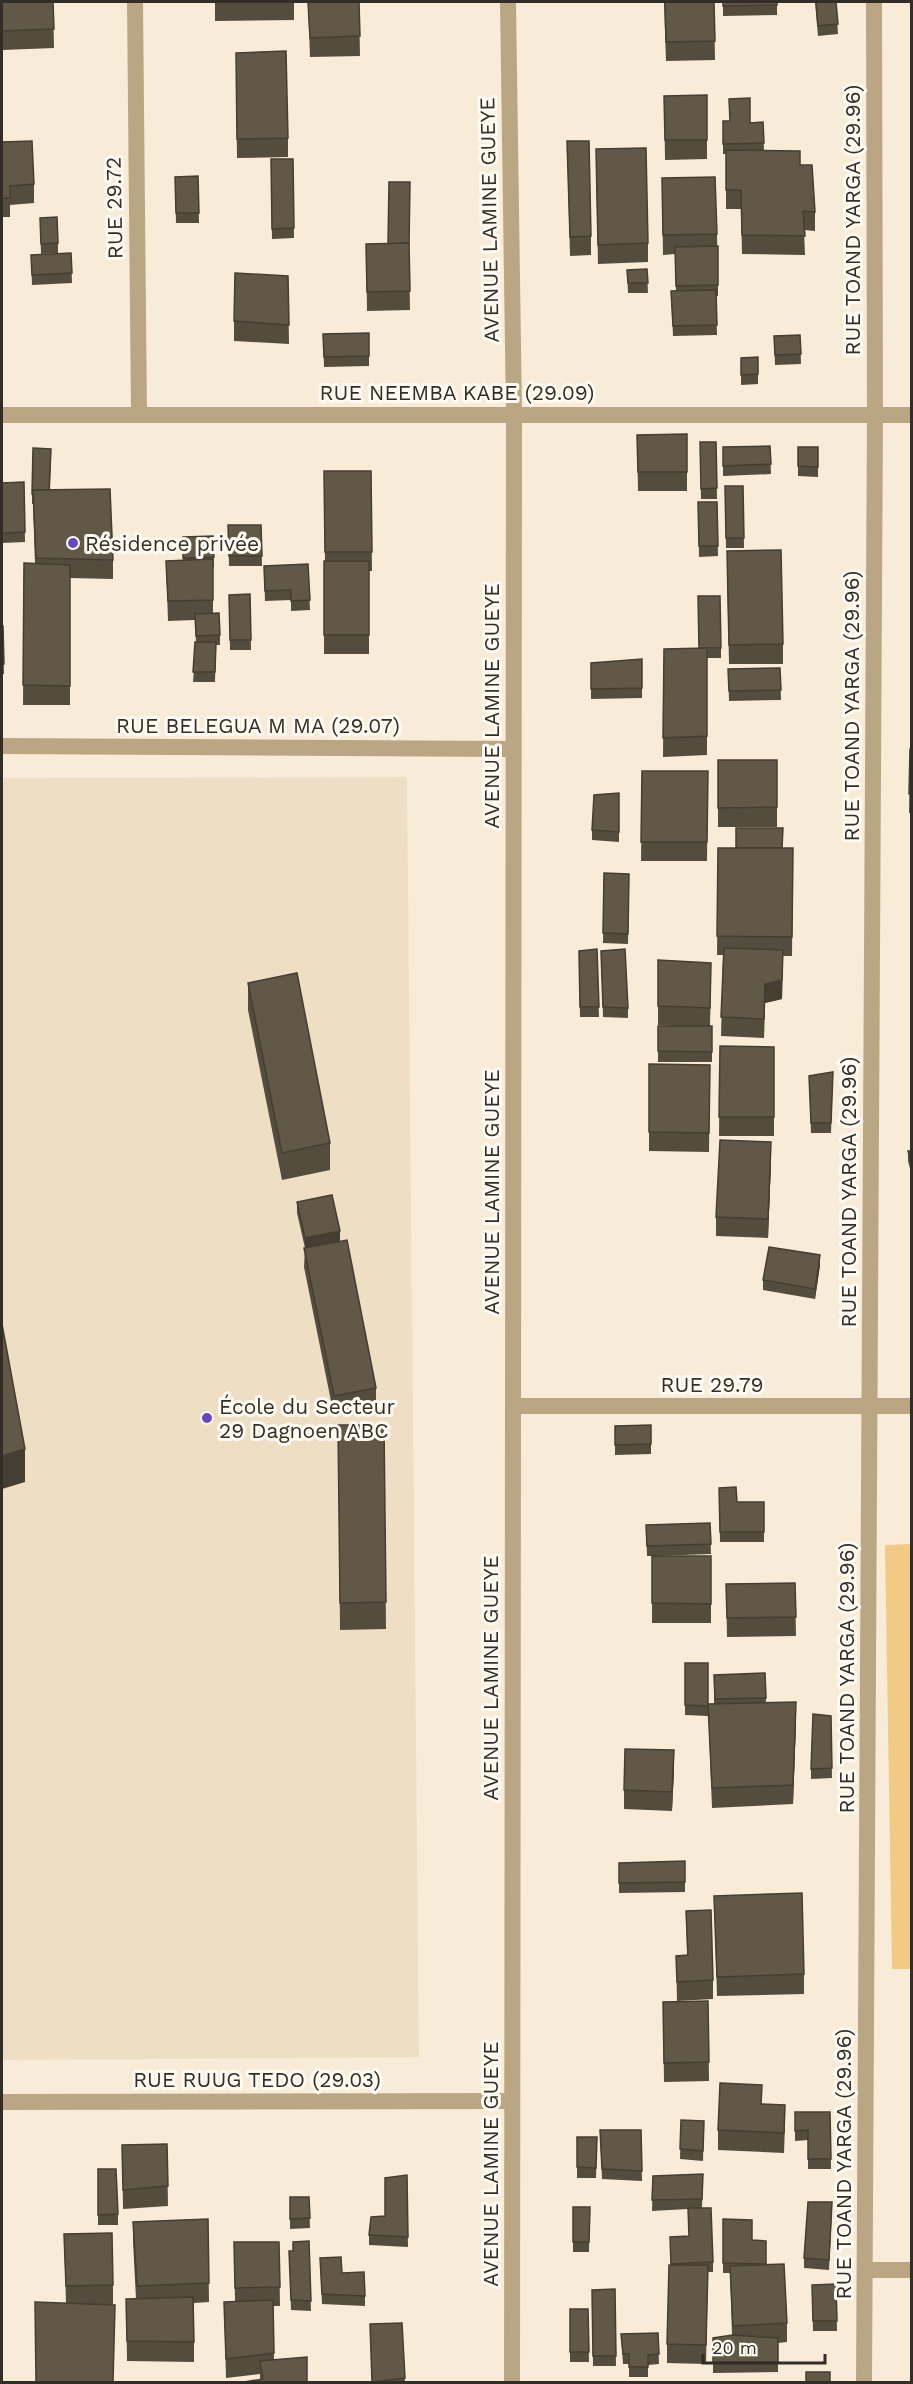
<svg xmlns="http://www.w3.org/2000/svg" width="913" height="2384" viewBox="0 0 913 2384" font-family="'Work Sans',sans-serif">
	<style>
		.built { fill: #eedfc4 }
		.green { fill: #f1ca85 }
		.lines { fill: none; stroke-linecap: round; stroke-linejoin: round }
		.minor { stroke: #bba683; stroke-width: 16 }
		.wall { fill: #544c3d }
		.shaded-wall { fill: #453e32 }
		.building { fill: #625847; stroke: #453e32; stroke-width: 1.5 }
		.poi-dot { fill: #6947c0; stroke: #fffaf2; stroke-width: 2 }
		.labels { text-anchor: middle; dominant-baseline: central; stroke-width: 6; stroke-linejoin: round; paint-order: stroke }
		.street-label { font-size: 21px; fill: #322d26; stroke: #fffaf2 }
		.poi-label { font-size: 21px; fill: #322d26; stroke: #fffaf2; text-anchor: start }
	</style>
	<rect width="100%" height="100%" fill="#f8ecd8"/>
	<path class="built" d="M407,777L419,2057L2,2060V778Z"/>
	<path class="green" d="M911,1544L912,1969H892L885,1545Z"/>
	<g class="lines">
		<g class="minor">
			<path d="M135,2L139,415"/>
			<path d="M508,2L514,415L512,2382"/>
			<path d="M2,415H912"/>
			<path d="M2,746L513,749"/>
			<path d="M513,1406H912"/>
			<path d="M2,2102L512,2101"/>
			<path d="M866,2270H912"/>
			<path d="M864,2382L875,415L874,2"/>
		</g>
	</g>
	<g class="wall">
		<path d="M2,2H53L54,48L2,50Z"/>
		<path d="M215,2H294V20L215,21Z"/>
		<path d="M308,2H359L360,56L310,57Z"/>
		<path d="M664,2H714L715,60L666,61Z"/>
		<path d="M723,2H777V15L723,16Z"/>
		<path d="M815,2H836L838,34L818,36Z"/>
		<path d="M236,72L288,138V157L237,158Z"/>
		<path d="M707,95V159L665,160L664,96Z"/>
		<path d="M723,121L750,123L763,122L764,150L800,165L815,212V231L804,230L805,255L742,254L741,209H726V154H723Z"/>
		<path d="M567,141L591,236V255L570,256Z"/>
		<path d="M2,142L34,184V203L10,205V217H2Z"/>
		<path d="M271,159H293L294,238L272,239Z"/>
		<path d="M596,168L648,243V262L598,264Z"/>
		<path d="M198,176L199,223H176L175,177Z"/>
		<path d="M662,197L717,234L718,285V296H716L717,335L673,336L671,291H676L675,254L663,255Z"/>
		<path d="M40,218L58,243V253L41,254Z"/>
		<path d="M366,244L409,250L410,310L367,311Z"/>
		<path d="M71,253L72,283L32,285L31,255Z"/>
		<path d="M647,269L648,293H628L627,270Z"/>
		<path d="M288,276L289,344L234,341V321Z"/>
		<path d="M369,333V366L324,367L323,334Z"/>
		<path d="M800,335L801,364L775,365L774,336Z"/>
		<path d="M758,357V384L741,385V358Z"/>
		<path d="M687,434V491H638L637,435Z"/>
		<path d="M700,442H716L717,499H701Z"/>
		<path d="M770,446L771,474L723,476V447Z"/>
		<path d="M798,447H818V477L798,476Z"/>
		<path d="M51,459L50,490L113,560V579L70,578V705H23L24,563L35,564L33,504H32V494Z"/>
		<path d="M324,471H371L372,571H369V654H324V561H325Z"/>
		<path d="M24,482L25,542L2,543V483Z"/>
		<path d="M725,486H743L744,548H726Z"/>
		<path d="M698,502H717L718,556L699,557Z"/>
		<path d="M228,525H261L262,566H229Z"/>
		<path d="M213,536L214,567H213V613L220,635V645H216L215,682H193L196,642L195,620L168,621L166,561L183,560V537Z"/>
		<path d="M308,564L310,610L291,611V600L265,601L264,566Z"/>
		<path d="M727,571L783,644V664H729Z"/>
		<path d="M250,594L251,650H230L229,595Z"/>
		<path d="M2,626H3L4,674H2Z"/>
		<path d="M721,648V658H707V755L663,757L664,649Z"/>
		<path d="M642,659V698L591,699V663Z"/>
		<path d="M780,668L781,700L729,701L728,669Z"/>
		<path d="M910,749H912V813H909Z"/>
		<rect x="718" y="760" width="59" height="67"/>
		<path d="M642,771H708L707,861H641Z"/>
		<path d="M619,793V842L592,840V830Z"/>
		<path d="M718,848H793L792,956H783L782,999L765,1003L764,1038L721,1036L723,955H717Z"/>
		<path d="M604,873L629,874L628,944L603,943Z"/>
		<path d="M597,949L599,1017H580L579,951Z"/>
		<path d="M601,951L628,1008V1018L603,1017Z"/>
		<path d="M658,960L711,982L710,1026H712V1062H658V1026H671L658,1025Z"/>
		<path d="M248,983L330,1143V1170L282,1180L248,1010Z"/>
		<path d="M720,1046L774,1047V1136H719Z"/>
		<path d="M649,1064L710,1065L709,1152L649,1151Z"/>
		<path d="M833,1072L831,1133H811L809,1076Z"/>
		<path d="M908,1151H912V1176L908,1161Z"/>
		<path d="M771,1162L768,1238L716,1236V1217Z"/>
		<path d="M297,1202L340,1241L376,1388V1407L334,1416L304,1267L305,1248L297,1213Z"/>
		<path d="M820,1265L815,1299L763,1290V1280Z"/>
		<path d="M338,1425H384L386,1629L340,1630Z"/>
		<path d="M651,1425V1454L615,1455V1426Z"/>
		<path d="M719,1488L737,1502H764V1542H720Z"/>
		<path d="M710,1523L711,1554L656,1556H711V1623H652V1556H647L646,1525Z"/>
		<path d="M795,1583L796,1636L727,1637L726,1584Z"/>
		<path d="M685,1663H708V1716L685,1715Z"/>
		<path d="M765,1673L766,1703L796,1721L793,1804L712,1808L708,1704H714V1675Z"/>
		<path d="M831,1716L832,1778L811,1779V1769Z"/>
		<path d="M674,1769L672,1811L624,1809V1790Z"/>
		<path d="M619,1863L685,1882V1892L619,1893Z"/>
		<path d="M714,1896L804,1974V1994L717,1996Z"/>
		<path d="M686,1911L713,1980V1999L677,2001L676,1956L687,1955Z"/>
		<path d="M708,2001L709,2081L664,2082L663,2002Z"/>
		<path d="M762,2104L785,2124L784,2153L718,2150V2130Z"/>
		<path d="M795,2112H830L831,2169H808V2140L795,2141Z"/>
		<path d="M681,2120L704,2121L703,2161L680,2159Z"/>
		<path d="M600,2130H641L642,2181L602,2179Z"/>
		<path d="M577,2137H597L596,2178H577Z"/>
		<path d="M167,2144L168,2206L123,2209L122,2145Z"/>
		<path d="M98,2169L118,2214V2225H98Z"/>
		<path d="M407,2175L408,2247L369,2245V2235L385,2216Z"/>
		<path d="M653,2176L703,2184L702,2208L713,2262V2272H708L706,2364L667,2363V2344L671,2265L670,2237L689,2236L688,2209L652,2211Z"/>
		<path d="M290,2197H309L310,2228L290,2229Z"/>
		<path d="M573,2207H590L589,2252H573Z"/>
		<path d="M832,2212L829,2270L804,2268V2258Z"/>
		<path d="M208,2219L209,2302L194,2303V2362L127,2361L126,2299H136L133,2241V2222Z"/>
		<path d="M723,2219L752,2240L766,2265L787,2323V2342L778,2343V2372L713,2373V2338L732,2335L730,2273H723Z"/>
		<path d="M64,2234L113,2285V2304L101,2305L115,2332L66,2303Z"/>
		<path d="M309,2241L311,2311L291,2310L289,2251H293Z"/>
		<path d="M234,2242H279L280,2306H273L274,2359L307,2382L260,2379V2374L226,2378L224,2302H235Z"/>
		<path d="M320,2258L342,2273L365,2296V2306L322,2304Z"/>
		<path d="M836,2284L837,2331H813L812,2285Z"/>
		<path d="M615,2289L616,2366H593L592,2290Z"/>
		<path d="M570,2309H588L589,2362H570Z"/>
		<path d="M402,2323L405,2382H372L370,2324Z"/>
		<path d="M658,2333L659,2364L648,2365V2377H629V2364H623L621,2334Z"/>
	</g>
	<g class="shaded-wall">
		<path d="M783,950L782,999L765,1003L764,1038L765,984Z"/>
		<path d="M771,1142V1162L768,1238V1219Z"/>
		<path d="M340,1231V1241L305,1248V1238Z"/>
		<path d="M820,1255V1265L815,1299V1289Z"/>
		<path d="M25,1449V1482L2,1489V1456Z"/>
		<path d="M796,1702V1721L793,1804V1785Z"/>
		<path d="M674,1750V1769L672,1811V1792Z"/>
	</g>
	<g class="building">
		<path d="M2,2H53L54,29L2,31Z"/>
		<path d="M308,2H359L360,36L310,38Z"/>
		<path d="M665,2H714L715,41L666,42Z"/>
		<path d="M723,2H777V5L723,6Z"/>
		<path d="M816,2H836L838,24L818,26Z"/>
		<path d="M286,51L288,138L237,139L236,53Z"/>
		<path d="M707,95V140H665L664,96Z"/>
		<path d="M750,98V123L763,122L764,143L723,144V121H730L729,99Z"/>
		<path d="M32,141L34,184L10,186V198H2V142Z"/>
		<path d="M567,141H589L591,236L570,237Z"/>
		<path d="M646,148L648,243L598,245L596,149Z"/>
		<path d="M726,150L800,151V165H812L815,212L803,211L805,236L742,235L741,190H726Z"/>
		<path d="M271,159H293L294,228L272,229Z"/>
		<path d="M198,176L199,213H176L175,177Z"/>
		<path d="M715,177L717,234L663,235L662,178Z"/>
		<path d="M389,182H410L409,246V243L388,244Z"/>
		<path d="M57,217L58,243L41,244L40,218Z"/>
		<path d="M409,243L410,291L367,292L366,244Z"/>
		<path d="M718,246V285L676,286L675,247Z"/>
		<path d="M71,253L72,273L32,275L31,255Z"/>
		<path d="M647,269L648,283H628L627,270Z"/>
		<path d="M235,273L288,276L289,325L234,321Z"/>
		<path d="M716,290L717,325L673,326L671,291Z"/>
		<path d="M369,333V356L324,357L323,334Z"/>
		<path d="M800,335L801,354L775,355L774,336Z"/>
		<path d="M758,357V374L741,375V358Z"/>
		<path d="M687,434V472H638L637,435Z"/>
		<path d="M700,442H716L717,488L701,489Z"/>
		<path d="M770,446L771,464L723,466V447Z"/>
		<path d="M798,447H818V467L798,466Z"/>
		<path d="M33,448L51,449L49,490H33V494H32Z"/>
		<path d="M324,471H371L372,552H325Z"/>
		<path d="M24,482L25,532L2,533V483Z"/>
		<path d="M725,486H743L744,538H726Z"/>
		<path d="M110,489L113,560L36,558L33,490Z"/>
		<path d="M698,502H717L718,546H699Z"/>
		<path d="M228,525H261L262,556H229Z"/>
		<path d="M213,536L214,557L183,558V537Z"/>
		<path d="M781,550L783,644L729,645L727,551Z"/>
		<path d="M213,559V600L168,601L166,561Z"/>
		<rect x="324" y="561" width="45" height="74"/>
		<path d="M24,563L70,565V686L23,685Z"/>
		<path d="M308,564L310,600L291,601V590L265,591L264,566Z"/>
		<path d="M250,594L251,640H230L229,595Z"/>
		<path d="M698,596H720L721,648H699Z"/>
		<path d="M219,613L220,635L196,636L195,614Z"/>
		<path d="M2,626H3L4,664H2Z"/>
		<path d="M195,642H216L215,672H193Z"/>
		<path d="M707,648V736L663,738L664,649Z"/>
		<path d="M642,659V688L591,689V663Z"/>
		<path d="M780,668L781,690L729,691L728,669Z"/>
		<path d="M910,749H912V794H909Z"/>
		<path d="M718,760H777V807L718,808Z"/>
		<path d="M642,771H708L707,842H641Z"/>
		<path d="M619,793V832L592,830L594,795Z"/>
		<path d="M736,828H783L782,848H736Z"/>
		<path d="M718,848H793L792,937L717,936Z"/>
		<path d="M604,873L629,874L628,934L603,933Z"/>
		<path d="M724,948L783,950L782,980L765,984L764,1019L721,1017Z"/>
		<path d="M597,949L599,1007H580L579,951Z"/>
		<path d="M625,949L628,1008L603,1007L601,951Z"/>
		<path d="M658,960L711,963L710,1008L658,1006Z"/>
		<path d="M297,973L330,1143L282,1153L248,983Z"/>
		<path d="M658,1026H712V1052L658,1051Z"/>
		<path d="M720,1046L774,1047V1117H719Z"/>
		<path d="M649,1064L710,1065L709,1133L649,1132Z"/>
		<path d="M833,1072L831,1123H811L809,1076Z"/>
		<path d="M720,1140L771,1142L768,1219L716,1217Z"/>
		<path d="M908,1151H912V1166Z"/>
		<path d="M332,1195L340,1231L305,1238L297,1202Z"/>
		<path d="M347,1240L376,1388L334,1396L304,1248Z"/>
		<path d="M769,1247L820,1255L815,1289L763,1280Z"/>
		<path d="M2,1324L25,1449L2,1456Z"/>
		<path d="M338,1425H384L386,1602L340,1603Z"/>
		<path d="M651,1425V1444L615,1445V1426Z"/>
		<path d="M736,1487L737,1502H764V1532H720L719,1488Z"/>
		<path d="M710,1523L711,1544L647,1546L646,1525Z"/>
		<path d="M652,1556H711V1604L652,1603Z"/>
		<path d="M795,1583L796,1617L727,1618L726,1584Z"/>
		<path d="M685,1663H708V1706L685,1705Z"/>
		<path d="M765,1673L766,1698L715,1699L714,1675Z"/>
		<path d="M796,1702L793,1785L712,1788L708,1704Z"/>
		<path d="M813,1714L831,1716L832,1768L811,1769Z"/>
		<path d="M625,1749L674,1750L672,1792L624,1790Z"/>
		<path d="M685,1861V1882L619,1883V1863Z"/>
		<path d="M802,1893L804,1974L717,1977L714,1896Z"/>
		<path d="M711,1910L713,1980L677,1982L676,1956L688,1955L686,1911Z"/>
		<path d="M708,2001L709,2062L664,2063L663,2002Z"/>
		<path d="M720,2083L762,2085L761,2104L785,2105L784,2133L718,2130Z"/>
		<path d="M795,2112H830L831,2159H808V2130L795,2131Z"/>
		<path d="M681,2120L704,2121L703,2151L680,2149Z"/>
		<path d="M600,2130H641L642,2171L602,2169Z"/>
		<path d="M577,2137H597L596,2168L577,2167Z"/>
		<path d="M167,2144L168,2186L123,2190L122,2145Z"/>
		<path d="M98,2169H116L118,2214L98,2215Z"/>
		<path d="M703,2174L702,2199L652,2200L653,2176Z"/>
		<path d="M407,2175L408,2237L369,2235L371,2217L385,2216V2178Z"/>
		<path d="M290,2197H309L310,2218L290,2219Z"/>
		<path d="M808,2202H832L829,2260L804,2258Z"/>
		<path d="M573,2207H590L589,2242H573Z"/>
		<path d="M688,2208H711L713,2262L671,2264L670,2237L689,2236Z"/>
		<path d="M208,2219L209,2283L137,2286L133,2222Z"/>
		<path d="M723,2219L752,2220V2240L766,2241V2264L723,2263Z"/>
		<path d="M112,2233L113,2285L66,2286L64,2234Z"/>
		<path d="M309,2241L311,2301L291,2300L289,2251H293V2242Z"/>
		<path d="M234,2242H279L280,2287L235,2288Z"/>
		<path d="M341,2257L342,2273L364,2272L365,2296L322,2294L320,2258Z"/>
		<path d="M784,2264L787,2323L733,2326L730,2266Z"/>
		<path d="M669,2265H708L706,2345L667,2344Z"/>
		<path d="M836,2284L837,2321H813L812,2285Z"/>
		<path d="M615,2289L616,2356H593L592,2290Z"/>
		<path d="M193,2297L194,2342L127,2341L126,2299Z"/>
		<path d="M273,2300L274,2353L226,2359L224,2302Z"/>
		<path d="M35,2302L115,2305L113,2382H36Z"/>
		<path d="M570,2309H588L589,2352H570Z"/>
		<path d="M402,2323L405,2378L372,2382L370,2324Z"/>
		<path d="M658,2333L659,2354L648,2355V2367H629V2354H623L621,2334Z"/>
		<path d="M733,2335L778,2338V2362H713V2338Z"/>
		<path d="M307,2357V2382H244L263,2379L260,2361Z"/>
		<rect x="806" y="2372" width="24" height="10"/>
	</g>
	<g class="poi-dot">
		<circle cx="73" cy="543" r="6"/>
		<circle cx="207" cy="1418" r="6"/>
	</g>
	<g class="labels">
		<g class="street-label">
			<text transform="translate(114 208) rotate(-91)">RUE 29.72</text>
			<text transform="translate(489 220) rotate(-91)">AVENUE LAMINE GUEYE</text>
			<text transform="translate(852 220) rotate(-90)">RUE TOAND YARGA (29.96)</text>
			<text x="457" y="392">RUE NEEMBA KABE (29.09)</text>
			<text transform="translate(491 706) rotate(-90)">AVENUE LAMINE GUEYE</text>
			<text transform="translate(851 706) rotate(-90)">RUE TOAND YARGA (29.96)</text>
			<text x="258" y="725">RUE BELEGUA M MA (29.07)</text>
			<text transform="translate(491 1192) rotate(-90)">AVENUE LAMINE GUEYE</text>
			<text transform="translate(848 1192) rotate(-90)">RUE TOAND YARGA (29.96)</text>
			<text x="712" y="1384">RUE 29.79</text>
			<text transform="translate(490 1678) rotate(-90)">AVENUE LAMINE GUEYE</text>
			<text transform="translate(846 1678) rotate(-90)">RUE TOAND YARGA (29.96)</text>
			<text x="257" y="2079">RUE RUUG TEDO (29.03)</text>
			<text transform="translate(490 2164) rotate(-90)">AVENUE LAMINE GUEYE</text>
			<text transform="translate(843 2164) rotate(-90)">RUE TOAND YARGA (29.96)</text>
		</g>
		<g class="poi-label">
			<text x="85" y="543">Résidence privée</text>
			<text x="219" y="1406">École du Secteur<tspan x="219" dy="24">29 Dagnoen ABC</tspan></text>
		</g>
	</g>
	<rect width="913" height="2384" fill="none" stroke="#322d26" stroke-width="6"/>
	<path d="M703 2354v9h122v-9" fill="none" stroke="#322d26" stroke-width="3"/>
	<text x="712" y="2354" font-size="18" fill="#322d26" stroke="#fffaf2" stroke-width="4.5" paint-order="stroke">20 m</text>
</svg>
